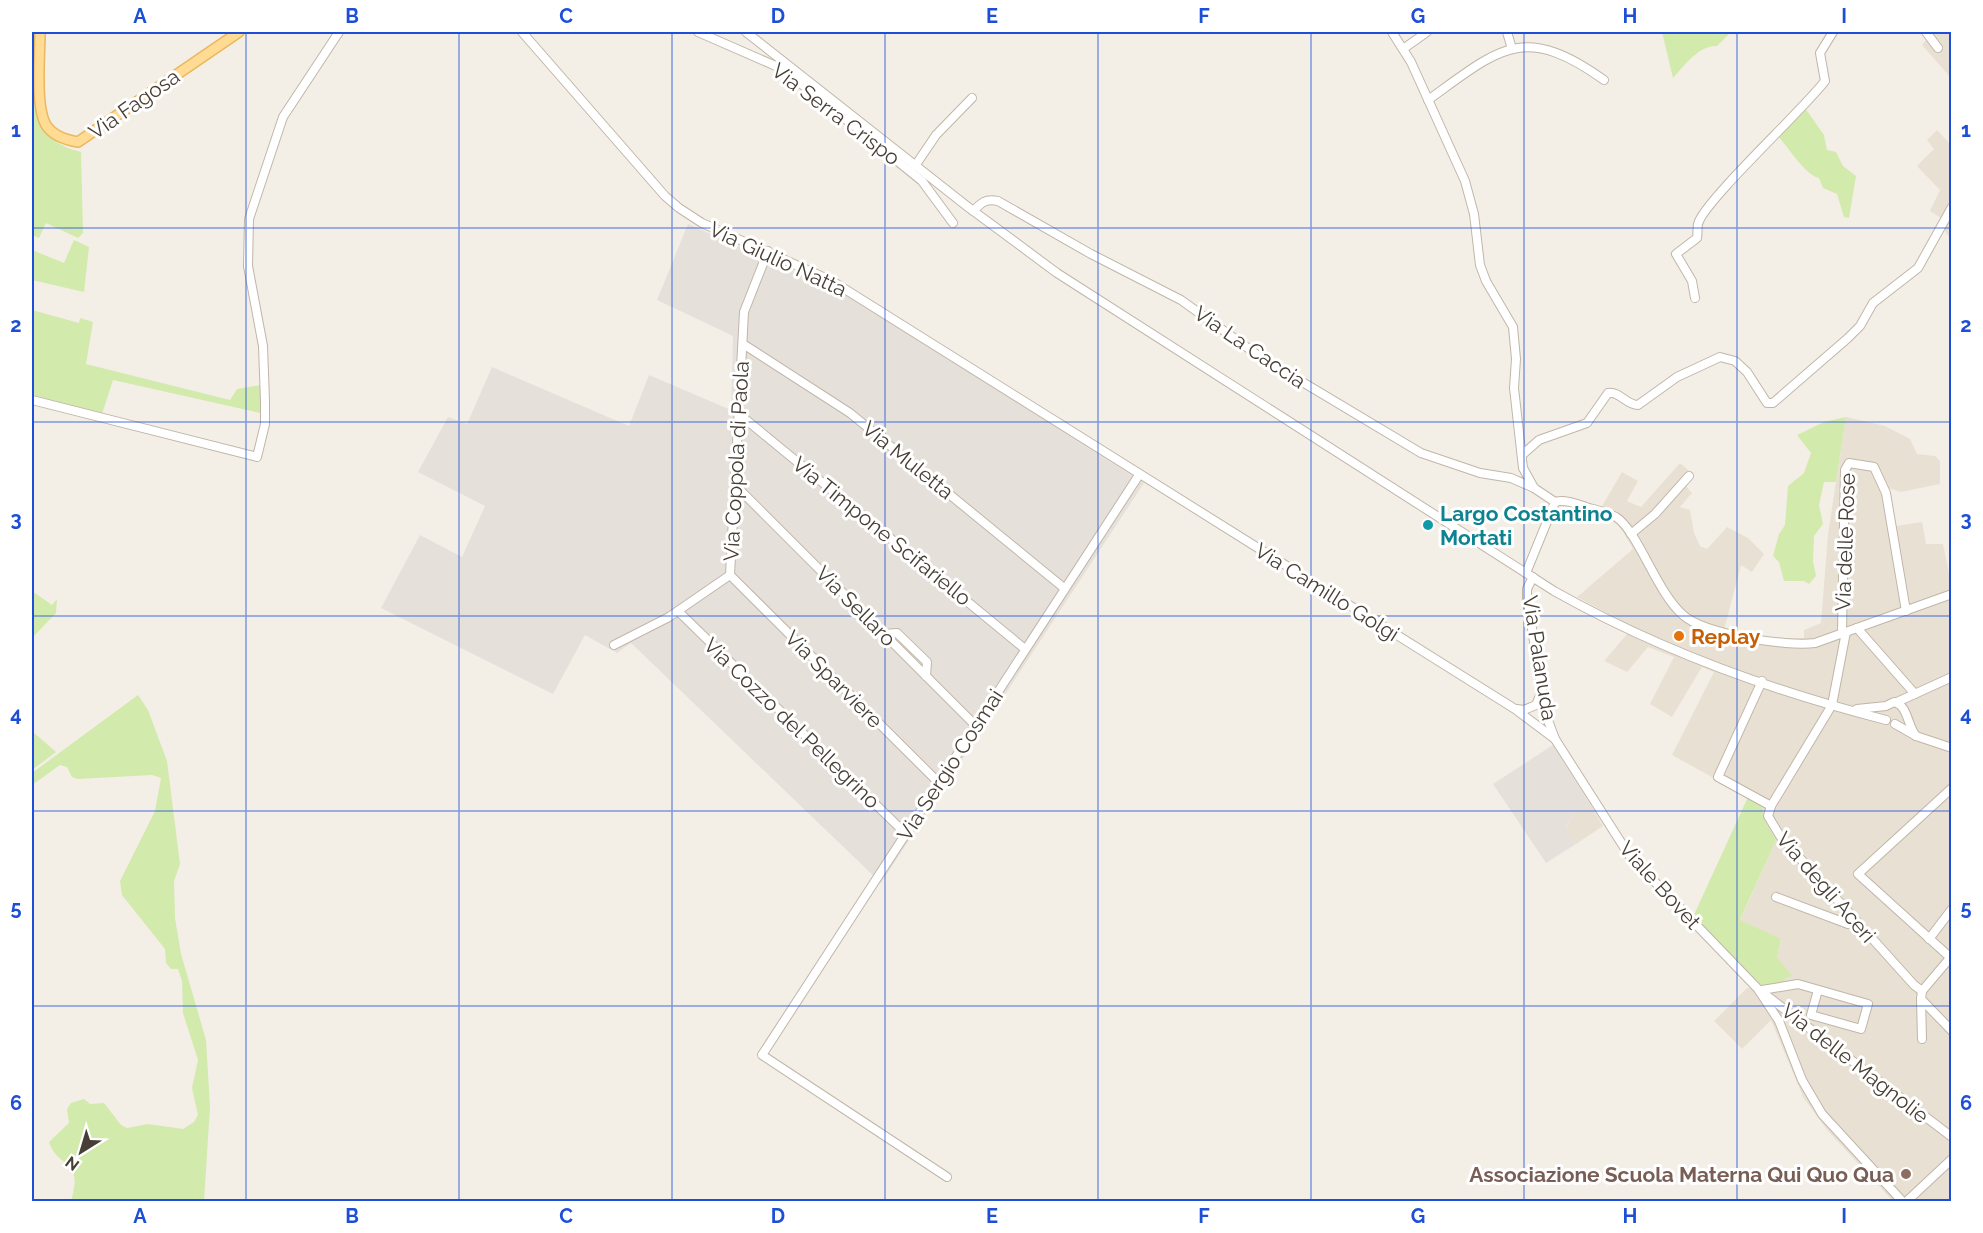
<svg xmlns="http://www.w3.org/2000/svg" width="1983" height="1233" viewBox="0 0 1983 1233" font-family="Raleway,sans-serif">
	<style>
		.residential { fill: #e8e0d3 }
		.industrial { fill: #e6e0db }
		.green { fill: #d2eaac }
		.lines { fill: none; stroke-linecap: round; stroke-linejoin: round }
		.minor-casing { stroke: #c0b6a8; stroke-width: 10 }
		.major-casing { stroke: #eab85e; stroke-width: 12 }
		.minor { stroke: #fff; stroke-width: 8 }
		.major { stroke: #ffdb93; stroke-width: 9 }
		.grid { fill: none; stroke: #1d4ed8; stroke-width: 1.5; stroke-opacity: 0.55 }
		.culture-dot { fill: #0f9aa8; stroke: #fff; stroke-width: 2 }
		.food-dot { fill: #e8710a; stroke: #fff; stroke-width: 2 }
		.education-dot { fill: #8d6e63; stroke: #fff; stroke-width: 2 }
		.labels { text-anchor: middle; dominant-baseline: central; stroke-width: 6; stroke-linejoin: round; paint-order: stroke }
		.street-label { font-size: 21px; fill: #473f35; stroke: #fff }
		.culture-label { font-size: 21px; font-weight: bold; fill: #0d838f; stroke: #fff; text-anchor: start }
		.food-label { font-size: 21px; font-weight: bold; fill: #c56008; stroke: #fff; text-anchor: start }
		.education-label { font-size: 21px; font-weight: bold; fill: #785e54; stroke: #fff; text-anchor: end }
		.neatline { fill: none; stroke: #1d4ed8; stroke-width: 2 }
		.grid-label { font-size: 20px; text-anchor: middle; font-weight: bold; fill: #1d4ed8 }
	</style>
	<rect width="100%" height="100%" fill="#f4efe6"/>
	<g class="residential">
		<path d="M1921,32H1951V78L1922,45L1926,40Z"/>
		<path d="M1937,130L1951,145V240L1939,222L1941,218L1930,211L1940,190L1917,166L1934,149L1927,140Z"/>
		<path d="M1846,417L1885,426L1910,439L1917,454L1935,456L1940,461V484L1901,492L1888,488L1896,526L1922,522L1926,544H1943L1949,573L1951,572V1201H1890L1891,1199L1827,1130L1803,1097L1771,1020L1742,1049L1714,1021L1747,988L1763,987L1777,957L1781,939L1740,921L1776,840L1765,821V812L1748,797L1672,755L1714,672L1702,667L1672,717L1650,704L1674,657L1648,647L1627,672L1604,661L1633,627L1577,597L1633,549L1618,523L1598,513L1622,472L1638,481L1627,501L1641,507L1680,463L1694,475L1685,485L1692,493L1680,507L1690,510L1694,533L1700,546L1707,549L1727,527L1748,538L1764,554L1752,572L1741,565L1724,630L1775,639L1804,638V630L1821,623L1828,534Z"/>
		<path d="M1590,804L1603,826L1576,844L1566,829L1573,814Z"/>
	</g>
	<g class="industrial">
		<path d="M688,224L835,288L1144,483L881,883L631,643L617,653L585,635L553,694L381,608L420,535L462,557L485,506L418,472L448,417L467,424L492,367L629,426L649,375L731,410L733,336L657,300Z"/>
		<path d="M1553,745L1590,804L1573,814L1566,828L1576,844L1546,863L1493,784Z"/>
	</g>
	<g class="green">
		<path d="M1662,32H1731L1717,46C1699,45 1684,66 1673,78Z"/>
		<path d="M32,90C42,125 42,142 81,152L83,233L78,238L46,223L39,238L32,235Z"/>
		<path d="M1805,108L1824,135L1827,150L1836,152L1843,166L1856,176L1849,218L1844,217L1837,194L1823,188L1819,178C1805,175 1789,148 1778,136Z"/>
		<path d="M74,240L89,247L84,292L32,280V250L64,263Z"/>
		<path d="M32,310L79,323L80,318L93,322L86,364L230,400L237,389L261,385L260,413L113,380L101,417L32,398Z"/>
		<path d="M1846,417L1836,482H1824L1819,505L1823,524L1814,536L1813,561L1816,576L1809,584L1804,581H1784L1779,562L1773,556L1779,534L1785,525L1788,486L1804,473L1811,453L1797,435L1824,422Z"/>
		<path d="M32,591L52,605L57,599L56,613L32,638Z"/>
		<path d="M138,695L148,710L167,761L180,864L174,881L175,918L181,954L206,1040L210,1107L204,1201H71C84,1156 59,1171 49,1142L69,1123L67,1109L71,1103L84,1099L90,1104L104,1103L121,1125L127,1128L148,1124L183,1129L194,1122L198,1115L192,1088L198,1060L183,1013L182,981L178,969H171L166,963L165,949L122,895L120,881L155,811L161,778L152,775L78,779L72,777L67,767L60,765L32,785V773Z"/>
		<path d="M32,731L56,752L32,770Z"/>
		<path d="M1748,797L1762,807L1765,821L1776,840L1740,920L1781,939L1777,957L1792,976L1785,978L1783,984L1763,987L1693,917Z"/>
	</g>
	<g class="lines">
		<defs>
			<g id="minor">
				<path d="M522,32L665,196L679,208L702,223L832,281L1515,709L1555,739"/>
				<path d="M698,32L778,67L812,92L922,181L953,223"/>
				<path d="M746,32L968,207L1057,273L1554,591C1657,649 1772,691 1886,720"/>
				<path d="M1392,32L1411,62L1465,181L1474,214L1480,265L1486,281L1513,327L1516,359L1514,388L1523,468L1534,488L1555,502L1526,573"/>
				<path d="M1507,32L1512,49"/>
				<path d="M1926,32L1938,48"/>
				<path d="M1403,49L1427,32"/>
				<path d="M1428,100C1499,49 1523,22 1604,80"/>
				<path d="M915,166L936,135L972,98"/>
				<path d="M973,211C981,203 986,198 998,201L1091,254L1181,300L1259,356L1421,453L1480,473L1511,478L1534,488"/>
				<path d="M1695,298L1692,281L1676,254L1697,238C1698,233 1697,228 1698,224C1703,202 1804,109 1825,81L1820,53L1833,32"/>
				<path d="M743,344L850,413L1064,588"/>
				<path d="M32,400L257,457L265,424V401L263,346L248,266L249,219L283,117L339,32"/>
				<path d="M739,414L1025,649"/>
				<path d="M1522,455L1539,440L1587,423L1608,393C1620,391 1626,405 1638,405L1677,377L1720,357L1735,361L1747,372L1767,403H1773L1848,338L1860,326L1873,303L1918,268L1952,207"/>
				<path d="M735,485L976,726"/>
				<path d="M1555,502C1566,499 1576,504 1586,507C1596,510 1607,512 1616,517C1638,531 1657,593 1683,615C1704,634 1786,647 1815,643L1952,594"/>
				<path d="M1631,534L1655,514L1689,476"/>
				<path d="M730,575L939,783"/>
				<path d="M1533,577L1527,589V598L1546,715L1555,739L1629,855L1758,989L1779,1021L1802,1080L1822,1114L1903,1202"/>
				<path d="M678,611L906,834"/>
				<path d="M1857,628L1915,694"/>
				<path d="M1842,632L1845,470L1849,463L1874,467L1886,493L1906,611"/>
				<path d="M1846,632L1832,705L1771,806L1768,816L1780,836L1914,985L1922,991L1950,958"/>
				<path d="M884,634L897,633L927,662L926,676"/>
				<path d="M614,645L669,617L730,575L744,312L768,251"/>
				<path d="M1762,681L1718,777L1771,806"/>
				<path d="M1897,702L1952,677"/>
				<path d="M1517,709L1524,710L1536,705L1542,691"/>
				<path d="M1857,709L1886,706L1894,702C1908,705 1907,725 1916,736"/>
				<path d="M1895,724L1916,736L1952,748"/>
				<path d="M1952,788L1858,874L1952,959"/>
				<path d="M1776,897L1848,924L1859,925"/>
				<path d="M1929,939L1952,909"/>
				<path d="M1762,990L1798,984L1868,1004L1861,1029L1811,1015L1818,990"/>
				<path d="M1922,991L1921,999L1952,1031"/>
				<path d="M1762,992L1952,1137"/>
				<path d="M1921,999L1922,1039"/>
				<path d="M947,1177L762,1055L1139,475"/>
				<path d="M1906,1202L1952,1159"/>
			</g>
			<path id="major" d="M40,32C40,55 35,106 46,125C53,136 66,140 78,142L239,32"/>
		</defs>
		<use href="#minor" class="minor-casing"/>
		<use href="#major" class="major-casing"/>
		<use href="#minor" class="minor"/>
		<use href="#major" class="major"/>
	</g>
	<path class="grid" d="M246,32V1202M459,32V1202M672,32V1202M885,32V1202M1098,32V1202M1311,32V1202M1524,32V1202M1737,32V1202M32,228H1952M32,422H1952M32,616H1952M32,811H1952M32,1006H1952"/>
	<circle class="culture-dot" cx="1428" cy="525" r="6"/>
	<circle class="food-dot" cx="1679" cy="636" r="6"/>
	<circle class="education-dot" cx="1906" cy="1174" r="6"/>
	<g class="labels">
		<g class="street-label">
			<text transform="translate(134 104) rotate(-35)">Via Fagosa</text>
			<text transform="translate(836 114) rotate(37)">Via Serra Crispo</text>
			<text transform="translate(778 259) rotate(25)">Via Giulio Natta</text>
			<text transform="translate(1250 347) rotate(34)">Via La Caccia</text>
			<text transform="translate(908 460) rotate(39)">Via Muletta</text>
			<text transform="translate(736 461) rotate(-87)">Via Coppola di Paola</text>
			<text transform="translate(882 531) rotate(39)">Via Timpone Scifariello</text>
			<text transform="translate(1845 542) rotate(-88)">Via delle Rose</text>
			<text transform="translate(1327 592) rotate(32)">Via Camillo Golgi</text>
			<text transform="translate(856 606) rotate(45)">Via Sellaro</text>
			<text transform="translate(1540 658) rotate(81)">Via Palanuda</text>
			<text transform="translate(834 679) rotate(45)">Via Sparviere</text>
			<text transform="translate(792 723) rotate(44)">Via Cozzo del Pellegrino</text>
			<text transform="translate(950 765) rotate(-57)">Via Sergio Cosmai</text>
			<text transform="translate(1660 885) rotate(48)">Viale Bovet</text>
			<text transform="translate(1826 887) rotate(49)">Via degli Aceri</text>
			<text transform="translate(1855 1063) rotate(38)">Via delle Magnolie</text>
		</g>
		<g class="culture-label">
			<text x="1440" y="513">Largo Costantino<tspan x="1440" dy="24">Mortati</tspan></text>
		</g>
		<g class="food-label">
			<text x="1691" y="636">Replay</text>
		</g>
		<g class="education-label">
			<text x="1894" y="1174">Associazione Scuola Materna Qui Quo Qua</text>
		</g>
	</g>
	<rect width="1983" height="1233" fill="none" stroke="#ffffff" stroke-width="66"/>
	<g transform="translate(81 1152) rotate(217)" stroke="#ffffff" stroke-width="4.5" paint-order="stroke">
	<path d="M0-4.5L10 22L0 15L-10 22Z" fill="#473f35"/>
	<text y="-9" font-size="16" font-weight="bold" text-anchor="middle" fill="#473f35">N</text>
	</g>
	<rect x="33" y="33" width="1917" height="1167" class="neatline"/>
	<g class="grid-label">
		<text x="140" y="23">A</text>
		<text x="352" y="23">B</text>
		<text x="566" y="23">C</text>
		<text x="778" y="23">D</text>
		<text x="992" y="23">E</text>
		<text x="1204" y="23">F</text>
		<text x="1418" y="23">G</text>
		<text x="1630" y="23">H</text>
		<text x="1844" y="23">I</text>
		<text x="16" y="137">1</text>
		<text x="1966" y="137">1</text>
		<text x="16" y="332">2</text>
		<text x="1966" y="332">2</text>
		<text x="16" y="526">3</text>
		<text x="1966" y="526">3</text>
		<text x="16" y="721">4</text>
		<text x="1966" y="721">4</text>
		<text x="16" y="915">5</text>
		<text x="1966" y="915">5</text>
		<text x="16" y="1110">6</text>
		<text x="1966" y="1110">6</text>
		<text x="140" y="1223">A</text>
		<text x="352" y="1223">B</text>
		<text x="566" y="1223">C</text>
		<text x="778" y="1223">D</text>
		<text x="992" y="1223">E</text>
		<text x="1204" y="1223">F</text>
		<text x="1418" y="1223">G</text>
		<text x="1630" y="1223">H</text>
		<text x="1844" y="1223">I</text>
	</g>
</svg>
